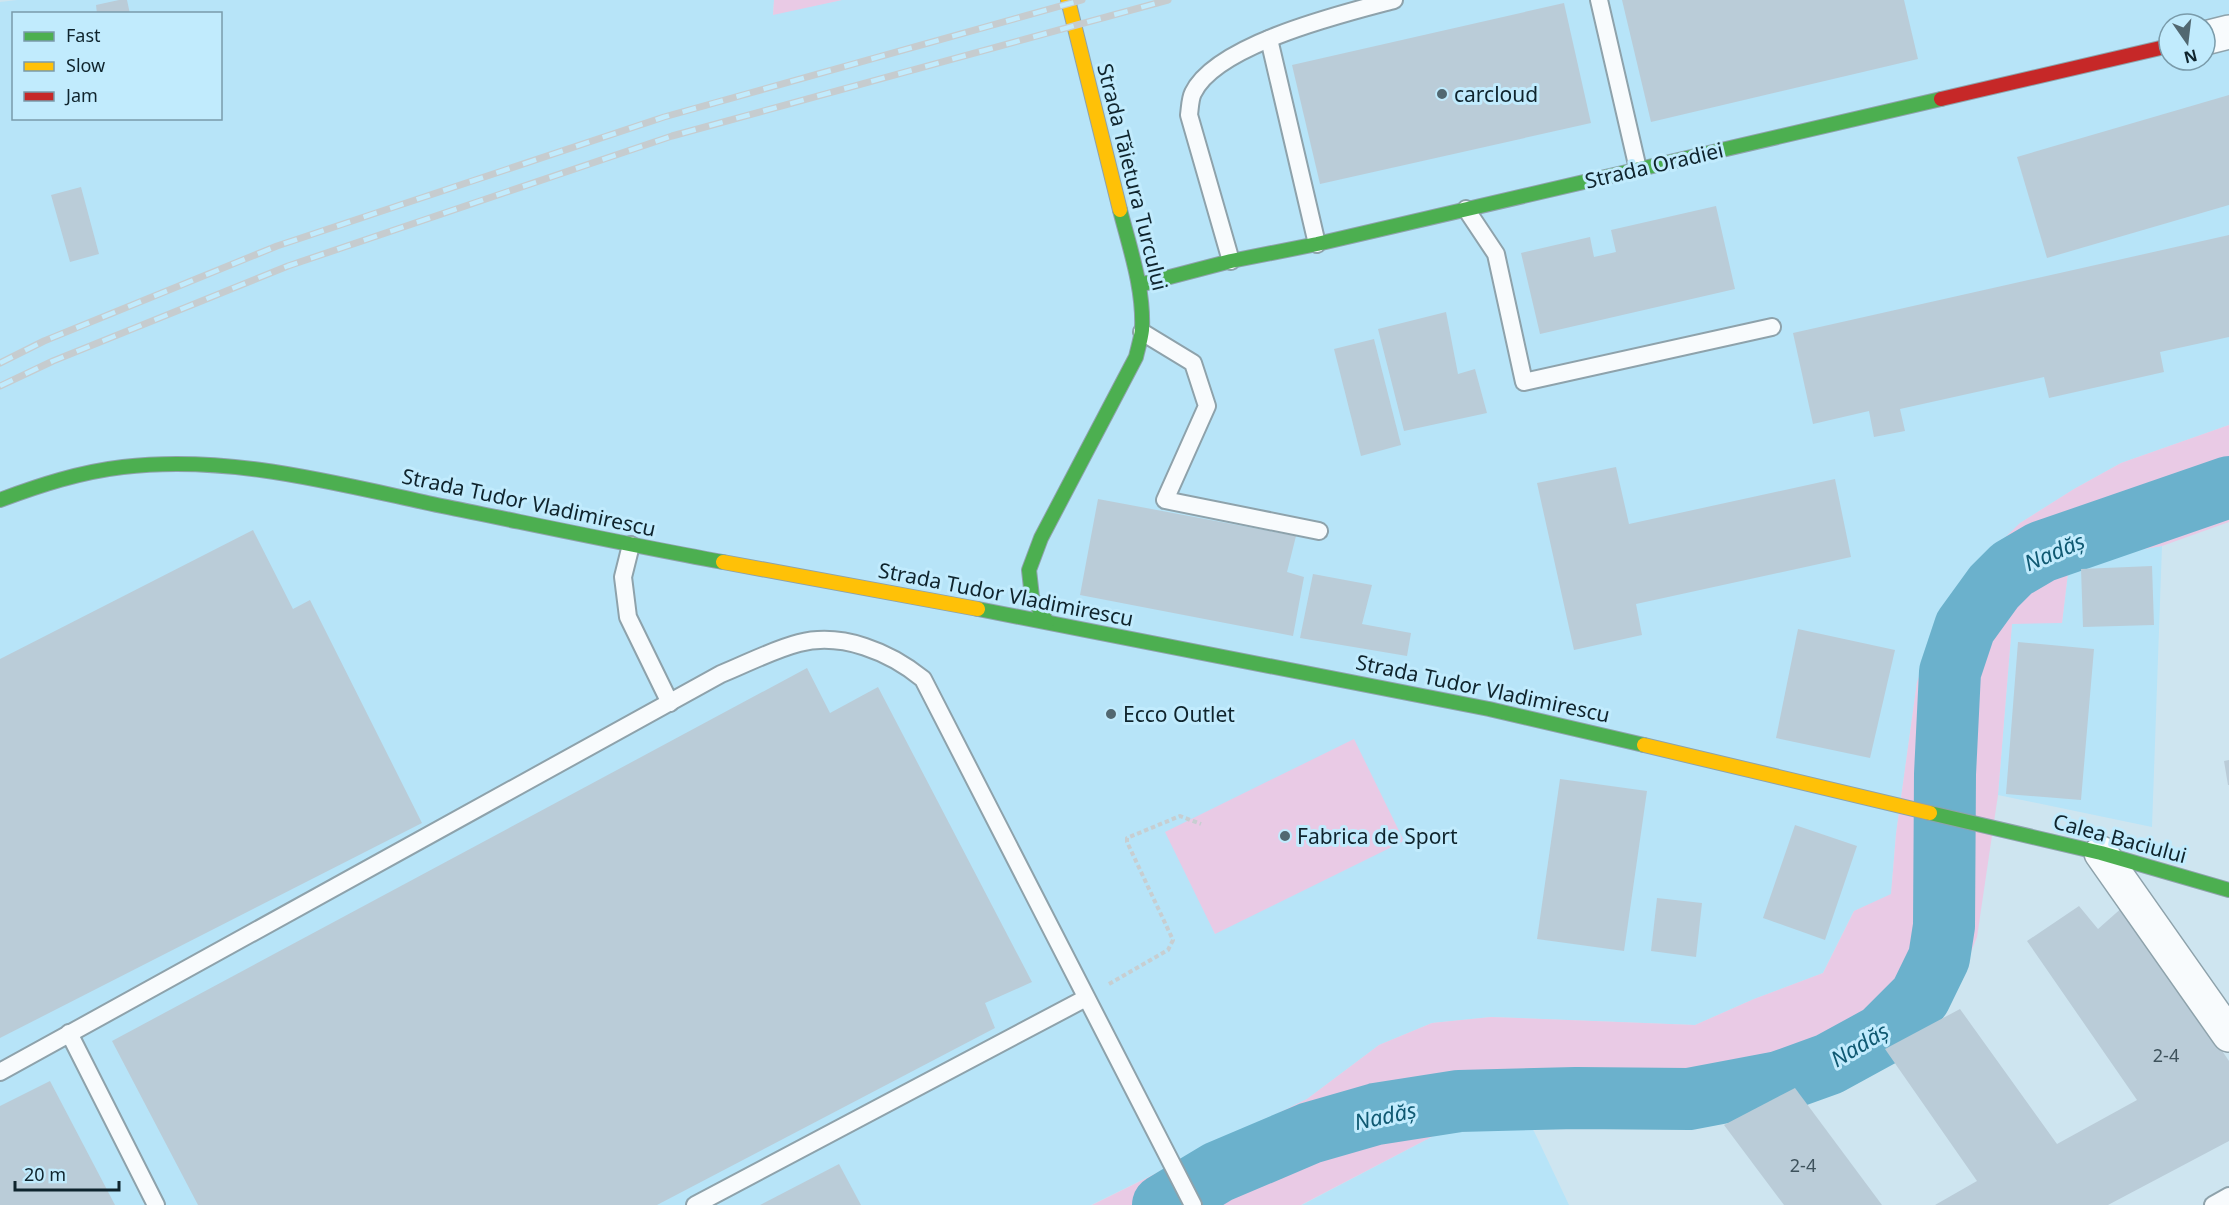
<svg xmlns="http://www.w3.org/2000/svg" width="2229" height="1205" viewBox="0 0 2229 1205" font-family="'Noto Sans',sans-serif">
	<style>
		.built { fill: #b7e4f8; fill-rule: evenodd }
		.green { fill: #e9cae5 }
		.lines { fill: none; stroke-linecap: round; stroke-linejoin: round }
		.river { stroke: #6bb1cc; stroke-width: 62 }
		.building { fill: #baccd8 }
		.lane-casing { stroke: #8ea2ab; stroke-width: 20 }
		.street-casing { stroke: #8ea2ab; stroke-width: 36 }
		.fast-casing { stroke: #8ea2ab; stroke-width: 16 }
		.slow-casing { stroke: #8ea2ab; stroke-width: 16 }
		.jam-casing { stroke: #8ea2ab; stroke-width: 16 }
		.path { stroke: #c7ced1; stroke-width: 4; stroke-dasharray: 4.5 3; stroke-linecap: butt }
		.lane { stroke: #f8fbfd; stroke-width: 16 }
		.street { stroke: #f8fbfd; stroke-width: 33 }
		.fast { stroke: #4caf50; stroke-width: 14 }
		.slow { stroke: #ffc107; stroke-width: 14 }
		.jam { stroke: #c62828; stroke-width: 14 }
		.rail-casing { stroke: #c6cccf; stroke-width: 7 }
		.rail { stroke: #c1ebfd; stroke-width: 4.5; stroke-dasharray: 14; stroke-linecap: butt }
		.poi-dot { fill: #526871; stroke: #c1ebfd; stroke-width: 2 }
		.labels { text-anchor: middle; dominant-baseline: central; stroke-width: 6; stroke-linejoin: round; paint-order: stroke }
		.number-label { font-size: 18px; fill: #3e525c }
		.poi-label { font-size: 21px; fill: #0f242d; stroke: #c1ebfd; text-anchor: start }
		.street-label { font-size: 21px; fill: #0f242d; stroke: #c1ebfd }
		.water-label { font-size: 22px; font-style: italic; fill: #0f5972; stroke: #c1ebfd }
	</style>
	<rect width="100%" height="100%" fill="#cee5f0"/>
	<g class="built">
		<path d="M17,0H774L773,14L842,0H2229V425L2121,463L2074,489L2020,523L1917,682L1896,834L1891,895L1854,911L1823,973L1754,999L1695,1025L1491,1017L1432,1023L1379,1045L1307,1099L1091,1205H0V2ZM14,14H220V118H14ZM2169,24H2205V60H2169Z"/>
		<path d="M2162,546L2152,827L1998,795L2012,623H2062L2068,573L2115,554Z"/>
		<path d="M1532,1127L1569,1205H1302L1439,1133Z"/>
	</g>
	<g class="green">
		<path d="M774,0H842L773,15Z"/>
		<path d="M2229,425V522L2162,546L2115,554L2068,573L2062,623L2012,624L1998,795L1977,937L1949,1007L1913,1050L1847,1084L1781,1106L1692,1120L1593,1128L1532,1127L1439,1133L1301,1205H1092L1307,1099L1379,1045L1432,1023L1491,1017L1695,1025L1754,999L1823,973L1854,911L1891,894L1896,834L1917,682L1942,614L1978,564L2020,523L2074,489L2121,463Z"/>
		<path d="M1354,739L1404,841L1215,934L1165,832Z"/>
	</g>
	<g class="lines">
		<path class="river" d="M1163,1205L1218,1172L1310,1133L1376,1114L1459,1101L1576,1098L1689,1099L1779,1082L1829,1064L1882,1035L1920,997L1939,958L1944,926L1945,774L1950,672L1965,627L1994,587L2012,569L2041,552L2229,487"/>
	</g>
	<g class="building">
		<path d="M119,0H127L130,14H97L96,5Z"/>
		<path d="M1622,0H1904L1918,59L1651,122Z"/>
		<path d="M1564,3L1591,123L1320,184L1292,65Z"/>
		<path d="M2229,95V205L2047,258L2017,157Z"/>
		<path d="M81,187L99,254L70,262L51,195Z"/>
		<path d="M1716,206L1735,289L1540,334L1521,253L1590,237L1594,257L1616,252L1611,230Z"/>
		<path d="M2229,235V337L2160,352L2164,372L2049,398L2044,377L1900,409L1905,431L1874,437L1869,411L1813,424L1793,333Z"/>
		<path d="M1446,312L1458,374L1475,369L1487,413L1404,431L1378,329Z"/>
		<path d="M1374,339L1401,445L1361,456L1334,349Z"/>
		<path d="M1616,467L1629,524L1835,479L1851,557L1636,604L1642,635L1574,650L1537,483Z"/>
		<path d="M1098,499L1296,536L1287,572L1304,577L1293,636L1080,595Z"/>
		<path d="M253,530L293,609L310,600L422,823L0,1038V659Z"/>
		<path d="M2152,566L2154,625L2083,627L2081,569Z"/>
		<path d="M1313,574L1372,585L1362,624L1411,633L1407,656L1300,638Z"/>
		<path d="M1798,629L1895,650L1870,758L1776,738Z"/>
		<path d="M2018,642L2094,649L2081,800L2006,794Z"/>
		<path d="M807,668L830,713L878,687L1032,982L985,1003L995,1028L657,1205H198L112,1041Z"/>
		<path d="M2229,760V785H2228L2224,761Z"/>
		<path d="M1560,779L1647,791L1624,951L1537,939Z"/>
		<path d="M1795,825L1857,846L1825,940L1763,918Z"/>
		<path d="M1657,898L1702,903L1696,957L1651,951Z"/>
		<path d="M2079,906L2098,929L2124,906L2229,1061V1141L2108,1205H1935L1977,1181L1885,1049L1960,1009L2057,1144L2137,1100L2027,941Z"/>
		<path d="M50,1081L115,1205H0V1106Z"/>
		<path d="M1795,1088L1882,1205H1784L1724,1125Z"/>
		<path d="M839,1164L861,1205H760Z"/>
	</g>
	<g class="lines">
		<defs>
			<g id="lane">
				<path d="M1599,0L1638,169"/>
				<path d="M1269,39L1317,244"/>
				<path d="M1466,209L1496,254L1524,382L1772,327"/>
				<path d="M1231,261L1189,115C1190,108 1190,99 1193,93C1216,44 1345,13 1394,0"/>
				<path d="M1142,332L1193,363L1207,406L1165,500L1319,531"/>
				<path d="M631,545L623,577L628,617L670,703"/>
				<path d="M69,1033L156,1205"/>
				<path d="M0,1072L721,674C746,664 772,650 799,643C842,632 890,652 923,679L1193,1205"/>
				<path d="M695,1205L1086,998"/>
				<path d="M2213,1205L2229,1196"/>
			</g>
			<g id="street">
				<path d="M2205,38L2229,32"/>
				<path d="M2101,853L2229,1035"/>
			</g>
			<g id="fast">
				<path d="M1139,285L1231,261L1317,244L1941,99"/>
				<path d="M0,500C40,485 80,472 123,467C230,454 338,484 442,506C536,525 629,545 723,562"/>
				<path d="M978,609L1489,709L1644,745"/>
				<path d="M1047,622L1032,597L1029,570L1041,538L1136,357C1138,348 1141,339 1142,330C1144,289 1130,249 1120,210"/>
				<path d="M1930,813L2101,853L2229,890"/>
			</g>
			<g id="slow">
				<path d="M1068,0L1120,210"/>
				<path d="M723,562L978,609"/>
				<path d="M1644,745L1930,813"/>
			</g>
			<path id="jam" d="M1941,99L2169,46"/>
		</defs>
		<use href="#lane" class="lane-casing"/>
		<use href="#street" class="street-casing"/>
		<use href="#fast" class="fast-casing"/>
		<use href="#slow" class="slow-casing"/>
		<use href="#jam" class="jam-casing"/>
		<path class="path" d="M1109,984L1168,950L1173,940L1127,842V838L1180,816L1201,824"/>
		<use href="#lane" class="lane"/>
		<use href="#street" class="street"/>
		<use href="#fast" class="fast"/>
		<use href="#slow" class="slow"/>
		<use href="#jam" class="jam"/>
		<defs>
			<g id="rail">
				<path d="M0,363L44,341L277,246L664,117L1082,0"/>
				<path d="M0,386L53,361L288,266L672,136L1168,0"/>
			</g>
		</defs>
		<use href="#rail" class="rail-casing"/>
		<use href="#rail" class="rail"/>
	</g>
	<g class="poi-dot">
		<circle cx="1442" cy="94" r="6"/>
		<circle cx="1111" cy="714" r="6"/>
		<circle cx="1285" cy="836" r="6"/>
	</g>
	<g class="labels">
		<g class="number-label">
			<text x="2166" y="1055">2-4</text>
			<text x="1803" y="1165">2-4</text>
		</g>
		<g class="poi-label">
			<text x="1454" y="94">carcloud</text>
			<text x="1123" y="714">Ecco Outlet</text>
			<text x="1297" y="836">Fabrica de Sport</text>
		</g>
		<g class="street-label">
			<text transform="translate(1654 165) rotate(-13)">Strada Oradiei</text>
			<text transform="translate(1133 177) rotate(76)">Strada Tăietura Turcului</text>
			<text transform="translate(529 502) rotate(12)">Strada Tudor Vladimirescu</text>
			<text transform="translate(1006 594) rotate(11)">Strada Tudor Vladimirescu</text>
			<text transform="translate(1483 688) rotate(12)">Strada Tudor Vladimirescu</text>
			<text transform="translate(2120 838) rotate(15)">Calea Baciului</text>
		</g>
		<g class="water-label">
			<text transform="translate(2054 551) rotate(-23)">Nadăș</text>
			<text transform="translate(1859 1044) rotate(-31)">Nadăș</text>
			<text transform="translate(1385 1115) rotate(-12)">Nadăș</text>
		</g>
	</g>
	<rect x="12" y="12" width="210" height="108" fill="#c1ebfd" stroke="#7a9baa" stroke-width="1.5"/>
	<rect x="24" y="32" width="30" height="9" fill="#4caf50" stroke="#7a9baa" stroke-width="1.5"/>
	<text x="66" y="42" font-size="18" fill="#0f242d">Fast</text>
	<rect x="24" y="62" width="30" height="9" fill="#ffc107" stroke="#7a9baa" stroke-width="1.5"/>
	<text x="66" y="72" font-size="18" fill="#0f242d">Slow</text>
	<rect x="24" y="92" width="30" height="9" fill="#c62828" stroke="#7a9baa" stroke-width="1.5"/>
	<text x="66" y="102" font-size="18" fill="#0f242d">Jam</text>
	<g transform="translate(2187 42) rotate(166)"><circle r="28" fill="#c1ebfd" stroke="#7a9baa" stroke-width="1.5"/>
	<path d="M0-4.5L10 22L0 15L-10 22Z" fill="#526871"/>
	<text y="-9" font-size="16" font-weight="bold" text-anchor="middle" fill="#0f242d">N</text>
	</g>
	<path d="M15 1181v9h104v-9" fill="none" stroke="#0f242d" stroke-width="3"/>
	<text x="24" y="1181" font-size="18" fill="#0f242d" stroke="#c1ebfd" stroke-width="4.5" paint-order="stroke">20 m</text>
</svg>
